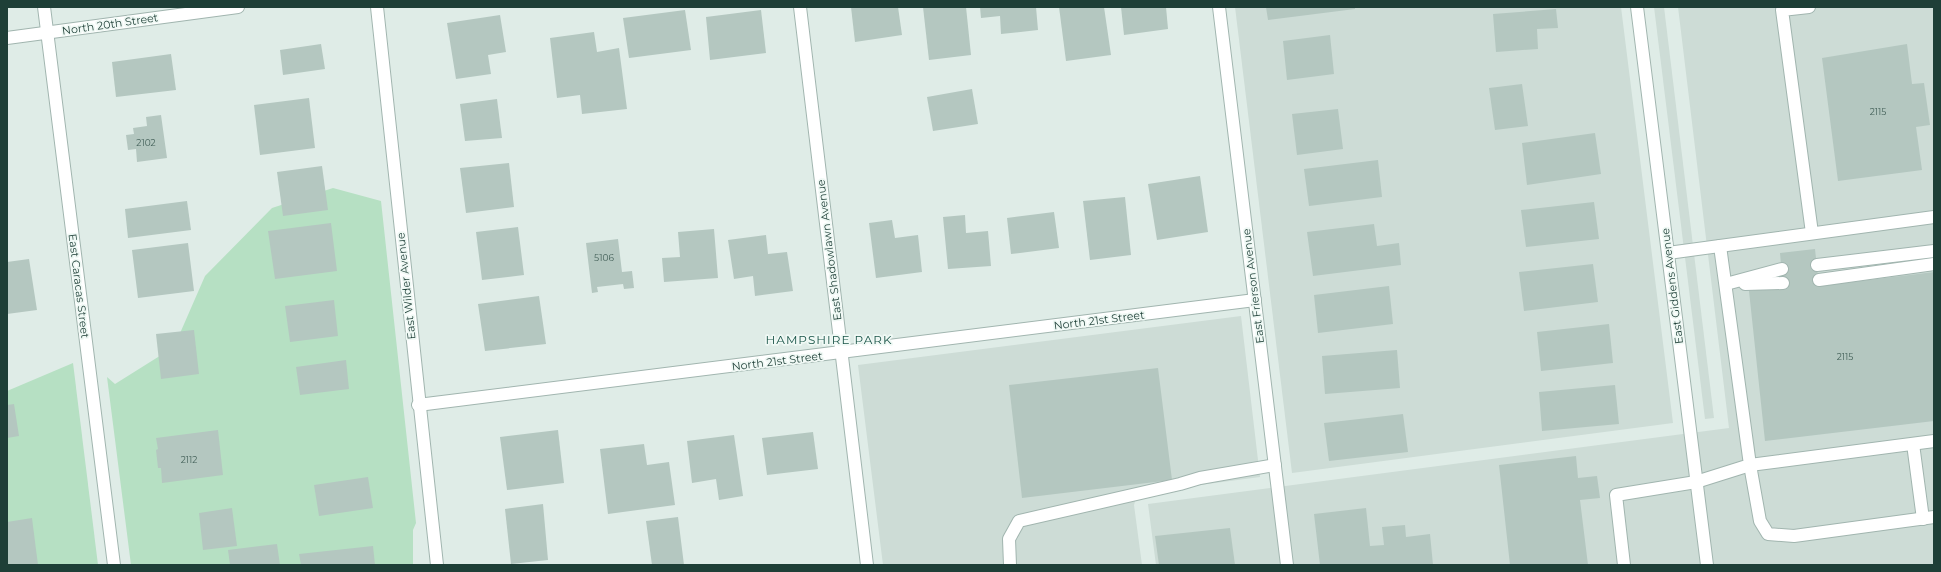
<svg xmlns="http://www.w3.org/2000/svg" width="1941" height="572" viewBox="0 0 1941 572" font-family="Montserrat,sans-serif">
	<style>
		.built { fill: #cddcd6 }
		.green { fill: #b6e0c3 }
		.building { fill: #b4c7c0 }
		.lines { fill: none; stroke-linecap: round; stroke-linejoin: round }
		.service-casing { stroke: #a1b5af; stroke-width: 14 }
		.minor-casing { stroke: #a1b5af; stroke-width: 14 }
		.service { stroke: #fff; stroke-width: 12 }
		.minor { stroke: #fff; stroke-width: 12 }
		.labels { text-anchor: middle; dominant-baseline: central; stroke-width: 3.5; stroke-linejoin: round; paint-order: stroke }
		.number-label { font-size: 9px; fill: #446159 }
		.street-label { font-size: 11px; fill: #1e3f37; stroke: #f0f9f5 }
		.neighbourhood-label { font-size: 12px; letter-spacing: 1px; fill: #185347; stroke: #f0f9f5 }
	</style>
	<rect width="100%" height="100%" fill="#dfece7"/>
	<g class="built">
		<path d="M1235,7H1621L1673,423L1292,473Z"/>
		<path d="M1654,7H1664L1714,418L1705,419Z"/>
		<path d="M1678,7H1934V565H1156L1148,504L1729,428Z"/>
		<path d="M1241,316L1260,477L1147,492L1136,498L1134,505L1142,565H883L858,365Z"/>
	</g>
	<g class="green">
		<path d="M333,188L381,201L416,523L413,530V565H131L107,377L115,384L174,347L205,276L272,208Z"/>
		<path d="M73,363L98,565H7V391Z"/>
	</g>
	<g class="building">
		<path d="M851,7H898L902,35L855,42Z"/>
		<path d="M923,7H966L971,55L929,60Z"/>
		<path d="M980,7H1036L1038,30L1001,34L1000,16L981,18Z"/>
		<path d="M1059,7H1104L1111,55L1066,61Z"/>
		<path d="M1121,7H1166L1168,29L1124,35Z"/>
		<path d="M1266,7H1355V9L1268,20Z"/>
		<path d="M1556,9L1558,28L1537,29L1538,49L1496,52L1493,14Z"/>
		<path d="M685,10L691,50L629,58L623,18Z"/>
		<path d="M761,10L766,53L710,60L706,17Z"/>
		<path d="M500,15L506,52L488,55L491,74L456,79L447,23Z"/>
		<path d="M594,32L597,52L619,48L627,109L582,114L580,95L557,98L550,38Z"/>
		<path d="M1330,35L1334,74L1287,80L1283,41Z"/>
		<path d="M321,44L325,69L283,75L280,50Z"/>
		<path d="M1907,44L1912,84L1924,83L1930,125L1916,127L1922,170L1838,181L1822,58Z"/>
		<path d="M171,54L176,90L116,97L112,62Z"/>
		<path d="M1522,84L1528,126L1495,130L1489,88Z"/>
		<path d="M972,89L978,124L933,131L927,97Z"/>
		<path d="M309,98L315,148L260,155L254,105Z"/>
		<path d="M497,99L502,138L465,141L460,104Z"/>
		<path d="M1338,109L1343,149L1297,155L1292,114Z"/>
		<path d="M161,115L167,158L137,162L136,149L128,150L126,135L134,134L133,128L147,126L146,117Z"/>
		<path d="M1595,133L1601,174L1527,185L1522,143Z"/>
		<path d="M1378,160L1382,197L1309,206L1304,169Z"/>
		<path d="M509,163L514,207L466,213L460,168Z"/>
		<path d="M322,166L328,210L283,216L277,172Z"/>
		<path d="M1200,176L1208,232L1157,240L1148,184Z"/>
		<path d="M1125,197L1131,255L1090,260L1083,201Z"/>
		<path d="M187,201L191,230L128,238L125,209Z"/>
		<path d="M1594,202L1599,239L1526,247L1521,210Z"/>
		<path d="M1054,212L1059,248L1011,254L1007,218Z"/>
		<path d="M965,215L966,233L988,231L991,266L948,269L943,217Z"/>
		<path d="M892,220L895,238L918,235L922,272L876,278L869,223Z"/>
		<path d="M331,223L337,271L275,279L268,231Z"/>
		<path d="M1374,224L1377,246L1399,243L1401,265L1313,276L1307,232Z"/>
		<path d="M518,227L524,275L482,280L476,232Z"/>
		<path d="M714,229L718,278L664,282L662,258L680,257L678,232Z"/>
		<path d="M766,235L768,254L787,252L793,291L755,296L753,276L734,279L728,240Z"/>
		<path d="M618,239L622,272L632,271L634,288L624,289L623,284L597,287L598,292L592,293L586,243Z"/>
		<path d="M188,243L194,291L138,298L132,250Z"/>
		<path d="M1815,249L1819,286L1934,272V421L1765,441L1749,291L1783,287L1780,253Z"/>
		<path d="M29,259L37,310L7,314V262Z"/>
		<path d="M1593,264L1598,302L1524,311L1519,272Z"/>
		<path d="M1389,286L1393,324L1318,333L1314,295Z"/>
		<path d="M539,296L546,344L485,351L478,304Z"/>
		<path d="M334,300L338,336L290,342L285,306Z"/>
		<path d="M1609,324L1613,363L1541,371L1537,332Z"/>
		<path d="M194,330L199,374L161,379L156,334Z"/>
		<path d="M1397,350L1400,388L1325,394L1322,356Z"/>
		<path d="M346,360L349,389L300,395L296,367Z"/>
		<path d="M1158,368L1172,480L1022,498L1009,385Z"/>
		<path d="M1615,385L1619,424L1542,431L1539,392Z"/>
		<path d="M14,404L19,436L7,438V405Z"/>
		<path d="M1403,414L1408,452L1329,461L1324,423Z"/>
		<path d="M218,430L223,475L162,483L161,468H158L156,450L158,449L156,438Z"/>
		<path d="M558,430L564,483L507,490L500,437Z"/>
		<path d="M813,432L818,469L767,475L762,438Z"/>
		<path d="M734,435L743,496L719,500L716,479L692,483L687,441Z"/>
		<path d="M644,444L647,465L669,462L675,505L608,514L600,449Z"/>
		<path d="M1576,456L1578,478L1597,476L1600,498L1580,500L1588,565H1510L1499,465Z"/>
		<path d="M368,477L373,508L319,516L314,485Z"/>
		<path d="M543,504L548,560L511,564L505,509Z"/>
		<path d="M232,508L237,546L203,550L199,513Z"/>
		<path d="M1366,508L1370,546L1384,545L1382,527L1405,525L1406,537L1430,534L1433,565H1320L1314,514Z"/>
		<path d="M678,517L684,565H652L646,521Z"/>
		<path d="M32,518L38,565H7V522Z"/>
		<path d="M1230,528L1235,565H1159L1155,536Z"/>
		<path d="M277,544L280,565H230L228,550Z"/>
		<path d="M373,546L375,565H301L299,554Z"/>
	</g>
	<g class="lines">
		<defs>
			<g id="service">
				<path d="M1809,7L1782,10L1812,233"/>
				<path d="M1668,253L1934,217"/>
				<path d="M1817,265L1934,251"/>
				<path d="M1819,280L1934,264"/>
				<path d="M1726,284L1782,269"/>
				<path d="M1745,284L1783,283"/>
				<path d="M1934,441L1750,465L1760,521L1768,534L1794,536L1934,517"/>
				<path d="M1913,444L1923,519"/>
				<path d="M1010,565L1009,539L1019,521L1180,484L1200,478L1275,465"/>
				<path d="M1624,565L1616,495L1696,482L1750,465L1720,246"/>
			</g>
			<g id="minor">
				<path d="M44,7L114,565"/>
				<path d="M377,7L437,565"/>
				<path d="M800,7L867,565"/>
				<path d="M1219,7L1287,565"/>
				<path d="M1637,7L1707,565"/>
				<path d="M7,38L238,7"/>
				<path d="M418,405L1255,300"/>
			</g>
		</defs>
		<use href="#service" class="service-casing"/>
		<use href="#minor" class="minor-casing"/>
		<use href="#service" class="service"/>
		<use href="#minor" class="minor"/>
	</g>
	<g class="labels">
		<g class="number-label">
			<text x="1878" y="111">2115</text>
			<text x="146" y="142">2102</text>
			<text x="604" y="257">5106</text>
			<text x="1845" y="356">2115</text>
			<text x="189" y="459">2112</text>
		</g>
		<g class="street-label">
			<text transform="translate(110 24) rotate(-8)">North 20th Street</text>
			<text transform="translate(829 250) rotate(-97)">East Shadowlawn Avenue</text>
			<text transform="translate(79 286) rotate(83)">East Caracas Street</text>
			<text transform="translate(406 286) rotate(-96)">East Wilder Avenue</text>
			<text transform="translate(1253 286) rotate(-97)">East Frierson Avenue</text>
			<text transform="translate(1672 286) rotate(-97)">East Giddens Avenue</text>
			<text transform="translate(1099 320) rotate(-7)">North 21st Street</text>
			<text transform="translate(777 361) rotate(-7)">North 21st Street</text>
		</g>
		<g class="neighbourhood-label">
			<text x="829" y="339">HAMPSHIRE PARK</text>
		</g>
	</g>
	<rect width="1941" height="572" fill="none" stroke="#1e3f37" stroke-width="16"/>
</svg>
